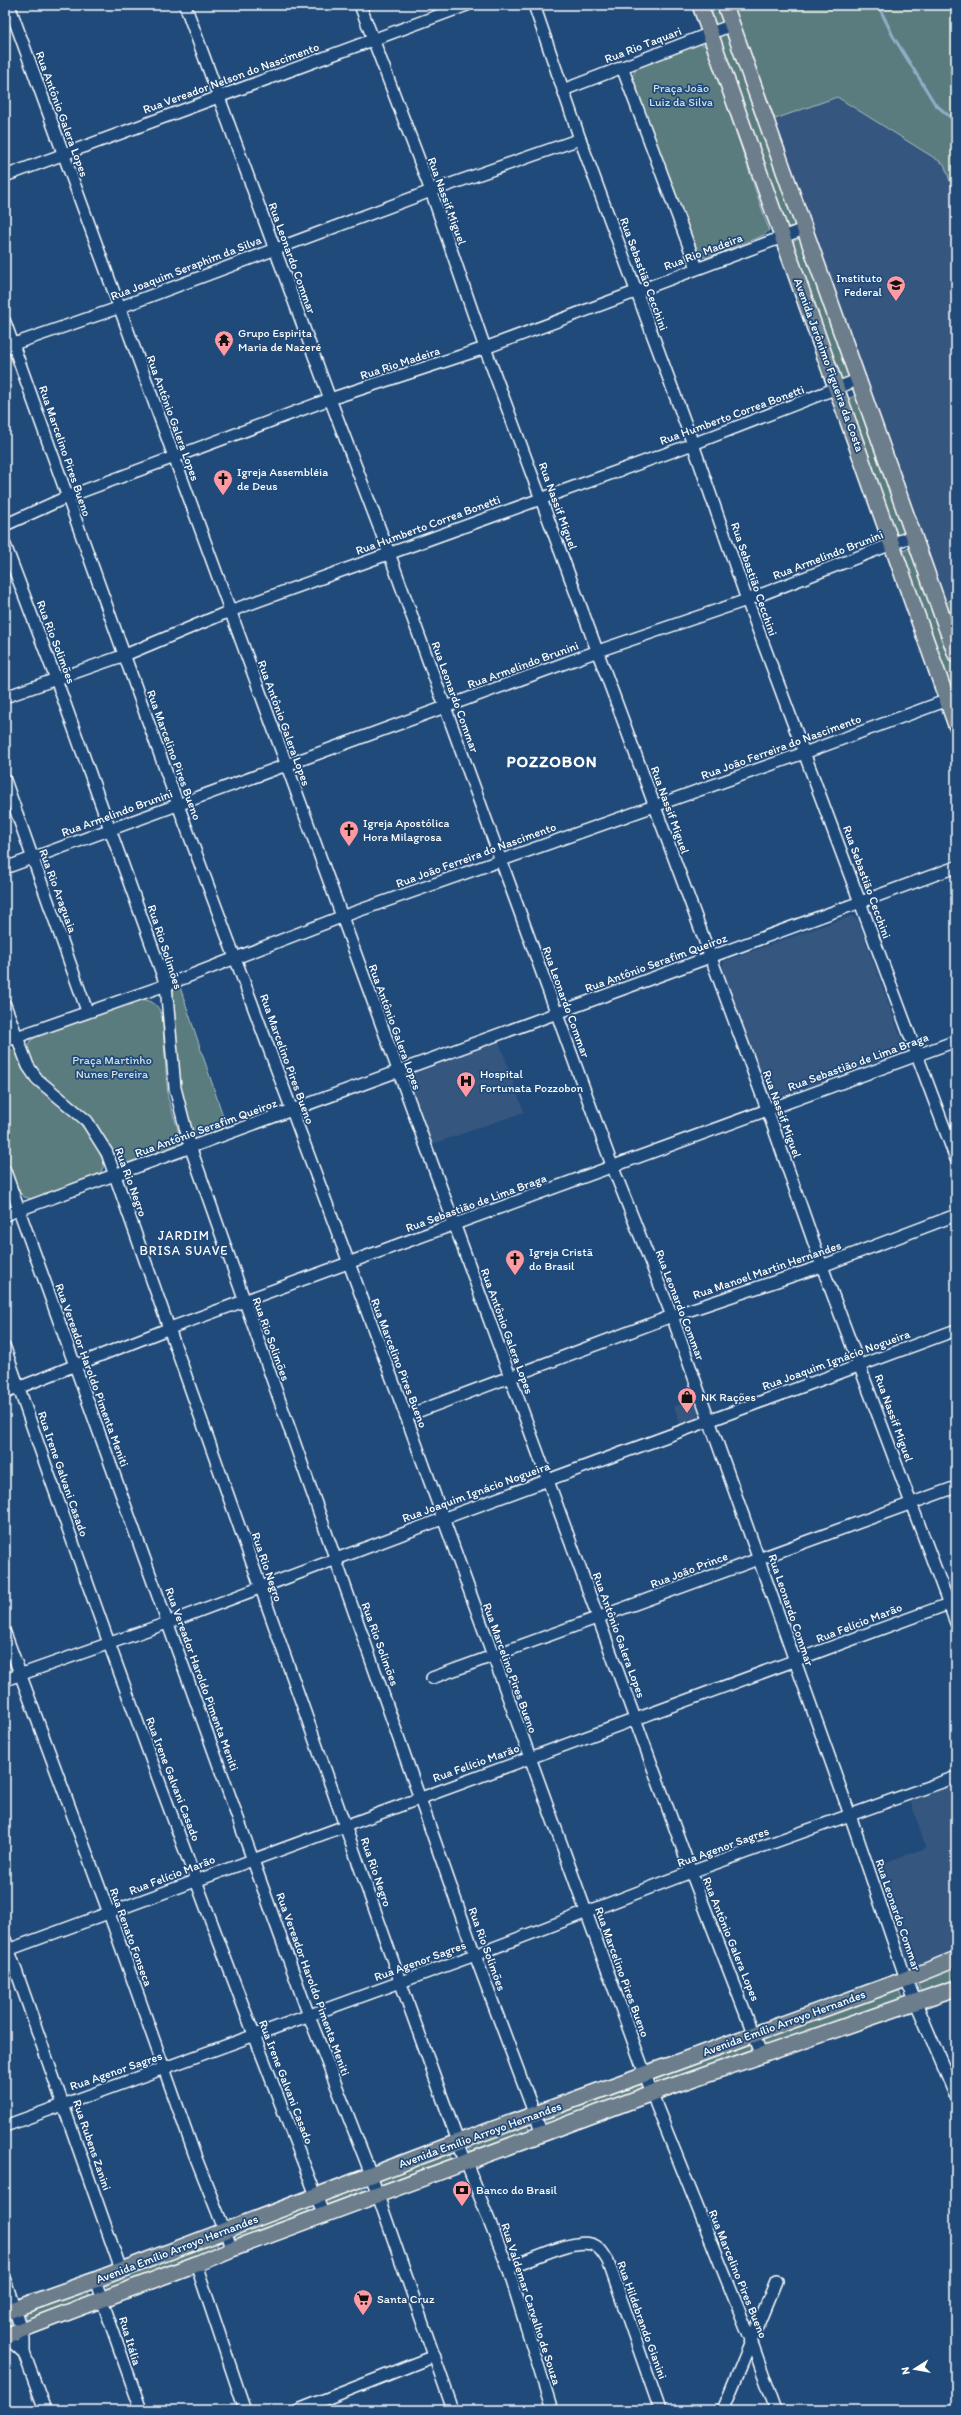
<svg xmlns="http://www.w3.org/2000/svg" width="961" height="2415" viewBox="0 0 961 2415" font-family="Itim,sans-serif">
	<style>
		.built { fill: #36567f }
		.green { fill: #5a7b7f; stroke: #acbdbf }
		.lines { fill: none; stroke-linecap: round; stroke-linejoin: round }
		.stream { stroke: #8fafc7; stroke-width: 3 }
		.minor-casing { stroke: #fff; stroke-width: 14 }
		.major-casing { stroke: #fff; stroke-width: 18 }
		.minor { stroke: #1f4a7a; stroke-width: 11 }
		.major { stroke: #6c7d8b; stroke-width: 15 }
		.labels { text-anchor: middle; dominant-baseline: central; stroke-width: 3.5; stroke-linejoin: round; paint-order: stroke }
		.street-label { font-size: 12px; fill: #fff; stroke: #1f4a7a }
		.park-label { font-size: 12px; fill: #d6dedf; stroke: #1f4a7a }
		.poi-label { font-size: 12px; fill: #fff; stroke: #1f4a7a; text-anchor: start }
		.neighbourhood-label { font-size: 13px; letter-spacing: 1px; fill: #fff; stroke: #1f4a7a }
		.district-label { font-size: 16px; font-weight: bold; letter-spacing: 1px; fill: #fff; stroke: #1f4a7a }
	</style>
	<rect width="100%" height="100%" fill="#1f4a7a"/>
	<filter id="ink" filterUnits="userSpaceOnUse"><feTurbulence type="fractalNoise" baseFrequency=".025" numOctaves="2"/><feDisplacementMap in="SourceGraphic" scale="8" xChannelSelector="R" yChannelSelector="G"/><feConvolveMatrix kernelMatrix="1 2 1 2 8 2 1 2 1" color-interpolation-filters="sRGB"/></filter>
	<g filter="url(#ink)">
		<g class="built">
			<path d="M836,97L944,164L956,198V598L945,603L809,225L775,119Z"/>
			<path d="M851,916L858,920L904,1046L900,1053L778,1097L768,1094L722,971L724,961Z"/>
			<path d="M499,1041L524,1112L430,1145L407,1083L408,1077L413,1074Z"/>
			<path d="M694,1399L699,1411L697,1417L680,1423L674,1407Z"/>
			<path d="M956,1782V1951L919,1966L908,1961L874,1866L926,1848L910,1800Z"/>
		</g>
		<g class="green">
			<path d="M704,5H721L725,16L722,23L715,25L709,21Z"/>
			<path d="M732,5H956V198L944,164L837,97L775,119Z"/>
			<path d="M727,33L796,220L794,226L787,227L782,223L718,37Z"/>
			<path d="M699,44L707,46L769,230L764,235L706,258L697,254L631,78L637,68Z"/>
			<path d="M799,239L805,242L852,373L850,379L843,381L838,379L792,242Z"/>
			<path d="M856,395L905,533L897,535L892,530L847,405L848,399Z"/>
			<path d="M911,547L916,550L956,668V691L952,692L901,557L903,551Z"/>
			<path d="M956,598V636L945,603Z"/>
			<path d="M179,984L227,1128L206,1135L195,1134C176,1109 174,1023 173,990Z"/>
			<path d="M142,999C153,1001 158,1005 162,1015L168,1098L181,1139L178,1147L124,1164L116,1161C109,1147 102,1131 91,1119C70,1094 38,1082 26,1050L30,1041L36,1037Z"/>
			<path d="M5,1048L15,1051C21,1063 25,1075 36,1084C61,1109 95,1128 104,1165L101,1172L94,1177L32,1199L24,1197L16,1188L5,1157Z"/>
			<path d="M956,1965V1981L921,1993L918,1985L921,1979Z"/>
			<path d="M895,1989L900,1992L902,1998L900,2003L763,2047L760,2039Z"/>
			<path d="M749,2042L752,2049L750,2054L658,2084L656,2077Z"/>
			<path d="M640,2082L642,2090L550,2126L544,2119L547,2115Z"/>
			<path d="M526,2124L529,2129L526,2134L471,2153L469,2146Z"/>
			<path d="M446,2150L451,2154L453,2160L386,2186L381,2185L379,2179Z"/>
			<path d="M362,2187L364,2192L361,2197L324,2208V2199Z"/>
			<path d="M307,2205L309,2211L306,2216L236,2241L234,2235L237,2230Z"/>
			<path d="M216,2241L219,2247L215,2253L108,2290L106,2285L109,2280Z"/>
			<path d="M87,2290L90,2296L26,2321L24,2319L26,2312Z"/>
			<path d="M8,2318H12L15,2324L6,2328L5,2320Z"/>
		</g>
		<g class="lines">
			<path class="stream" d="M878,5L893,36L935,104L956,122"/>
			<defs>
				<g id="minor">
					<path d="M9,5L691,1872L762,2056"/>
					<path d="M185,5L330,399L389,553L613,1168L672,1316L850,1815L906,1979L956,2097"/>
					<path d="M360,5L431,191L485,348L767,1109L822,1266L956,1623"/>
					<path d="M534,5L580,139L693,444L747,600L956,1159"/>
					<path d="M622,67L697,268"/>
					<path d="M563,90L732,25"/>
					<path d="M5,176L467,5"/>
					<path d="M5,322L178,805L406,1416L657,2107L751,2340L776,2410"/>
					<path d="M5,347L118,308L431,191L580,139"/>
					<path d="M5,525L67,497L330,399L485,348L804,229"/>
					<path d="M5,545L56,679L166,985L175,1088L190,1146L475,1955L542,2134"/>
					<path d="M5,697L125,655L230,611L693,444L860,379"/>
					<path d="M5,780L87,1011"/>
					<path d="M5,868L598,651L747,600L915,535"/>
					<path d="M5,1005L28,1066L37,1079L87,1121L107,1153L400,1981L460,2147L508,2268L552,2410"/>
					<path d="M5,1041L166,985L341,917L804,753L956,697"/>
					<path d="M5,1171L309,2016L367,2164L453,2410"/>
					<path d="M5,1215L956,867"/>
					<path d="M5,1348C105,1639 212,1929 324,2216"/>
					<path d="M5,1393L170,1328L956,1041"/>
					<path d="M406,1416L672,1316L822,1266L956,1215"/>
					<path d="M5,1633L109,1913L194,2153L232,2249"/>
					<path d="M432,1678L956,1487"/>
					<path d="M5,1680L167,1623L442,1519L956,1330"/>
					<path d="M5,1939L121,2270"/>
					<path d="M5,1951L954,1602"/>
					<path d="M5,2126L475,1955L691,1872L956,1777"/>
					<path d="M196,2264L245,2410"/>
					<path d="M508,2268C528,2261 571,2239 591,2244C600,2246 604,2255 608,2261L660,2410"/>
					<path d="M5,2279L24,2339V2353L45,2410"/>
					<path d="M95,2280L141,2410"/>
					<path d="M5,2336L24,2353"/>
					<path d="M298,2410L435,2356"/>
					<path d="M723,2410L776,2281"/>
				</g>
				<g id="major">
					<path d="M700,5L956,725"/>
					<path d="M725,5L956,655"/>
					<path d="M5,2312L95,2280L458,2142L906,1979L956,1959"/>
					<path d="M5,2336L196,2264L232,2249L652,2093L956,1988"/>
				</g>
			</defs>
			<use href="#minor" class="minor-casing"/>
			<use href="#major" class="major-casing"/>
			<use href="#minor" class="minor"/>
			<use href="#major" class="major"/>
		</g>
	</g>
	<defs>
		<symbol id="university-pin" viewBox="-11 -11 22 30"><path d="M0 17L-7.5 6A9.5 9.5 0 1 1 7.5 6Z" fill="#ff9aa2" stroke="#1f4a7a"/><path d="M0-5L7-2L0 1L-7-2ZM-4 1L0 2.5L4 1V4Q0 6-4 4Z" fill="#111"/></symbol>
		<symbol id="temple-pin" viewBox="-11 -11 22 30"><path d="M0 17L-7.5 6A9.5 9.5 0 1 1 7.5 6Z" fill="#ff9aa2" stroke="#1f4a7a"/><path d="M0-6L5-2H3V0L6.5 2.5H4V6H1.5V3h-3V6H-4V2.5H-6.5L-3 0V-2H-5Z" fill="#111"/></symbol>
		<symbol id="church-pin" viewBox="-11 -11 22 30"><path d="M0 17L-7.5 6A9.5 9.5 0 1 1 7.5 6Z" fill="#ff9aa2" stroke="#1f4a7a"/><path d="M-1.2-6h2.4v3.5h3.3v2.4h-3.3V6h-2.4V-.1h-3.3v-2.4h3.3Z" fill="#111"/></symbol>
		<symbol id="hospital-pin" viewBox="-11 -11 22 30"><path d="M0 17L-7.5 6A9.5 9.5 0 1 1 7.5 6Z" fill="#ff9aa2" stroke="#1f4a7a"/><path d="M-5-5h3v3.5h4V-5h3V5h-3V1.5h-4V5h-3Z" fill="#111"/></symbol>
		<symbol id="shop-pin" viewBox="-11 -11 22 30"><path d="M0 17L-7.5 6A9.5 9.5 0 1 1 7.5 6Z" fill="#ff9aa2" stroke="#1f4a7a"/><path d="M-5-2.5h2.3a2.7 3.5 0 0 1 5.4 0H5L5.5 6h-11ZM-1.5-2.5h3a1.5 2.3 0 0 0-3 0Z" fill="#111"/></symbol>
		<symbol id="bank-pin" viewBox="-11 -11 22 30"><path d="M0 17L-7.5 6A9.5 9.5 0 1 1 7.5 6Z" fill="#ff9aa2" stroke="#1f4a7a"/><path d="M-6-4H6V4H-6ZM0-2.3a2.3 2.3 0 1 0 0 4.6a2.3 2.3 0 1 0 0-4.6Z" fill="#111"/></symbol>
		<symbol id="supermarket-pin" viewBox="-11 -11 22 30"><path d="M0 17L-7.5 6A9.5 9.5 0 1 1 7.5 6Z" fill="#ff9aa2" stroke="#1f4a7a"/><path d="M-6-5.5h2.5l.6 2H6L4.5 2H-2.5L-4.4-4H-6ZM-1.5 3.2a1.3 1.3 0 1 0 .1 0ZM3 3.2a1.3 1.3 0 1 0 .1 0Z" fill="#111"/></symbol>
	</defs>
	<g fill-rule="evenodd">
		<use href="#university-pin" x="885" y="274" width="22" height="30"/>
		<use href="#temple-pin" x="213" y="329" width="22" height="30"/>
		<use href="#church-pin" x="212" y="468" width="22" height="30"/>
		<use href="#church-pin" x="338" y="819" width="22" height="30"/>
		<use href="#hospital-pin" x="455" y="1070" width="22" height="30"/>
		<use href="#church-pin" x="504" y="1248" width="22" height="30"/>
		<use href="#shop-pin" x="676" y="1386" width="22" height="30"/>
		<use href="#bank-pin" x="451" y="2179" width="22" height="30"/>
		<use href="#supermarket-pin" x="352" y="2288" width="22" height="30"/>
	</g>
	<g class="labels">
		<g class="street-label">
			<text transform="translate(643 45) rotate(-21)">Rua Rio Taquari</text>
			<text transform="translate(231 78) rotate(-20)">Rua Vereador Nelson do Nascimento</text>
			<text transform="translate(62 114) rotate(70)">Rua Antônio Galera Lopes</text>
			<text transform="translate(447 201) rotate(70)">Rua Nassif Miguel</text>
			<text transform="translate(703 252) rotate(-21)">Rua Rio Madeira</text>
			<text transform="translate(292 258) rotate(70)">Rua Leonardo Commar</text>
			<text transform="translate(186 268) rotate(-21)">Rua Joaquim Seraphim da Silva</text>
			<text transform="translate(644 274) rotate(70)">Rua Sebastião Cecchini</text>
			<text transform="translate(400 363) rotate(-18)">Rua Rio Madeira</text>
			<text transform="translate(829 365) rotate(70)">Avenida Jerônimo Figueira da Costa</text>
			<text transform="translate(732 415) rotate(-20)">Rua Humberto Correa Bonetti</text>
			<text transform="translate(173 418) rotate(70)">Rua Antônio Galera Lopes</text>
			<text transform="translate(65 451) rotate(71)">Rua Marcelino Pires Bueno</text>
			<text transform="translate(558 506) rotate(70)">Rua Nassif Miguel</text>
			<text transform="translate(428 525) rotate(-20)">Rua Humberto Correa Bonetti</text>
			<text transform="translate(828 555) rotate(-21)">Rua Armelindo Brunini</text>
			<text transform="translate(754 579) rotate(71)">Rua Sebastião Cecchini</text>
			<text transform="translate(56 642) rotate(69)">Rua Rio Solimões</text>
			<text transform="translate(523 665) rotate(-20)">Rua Armelindo Brunini</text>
			<text transform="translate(455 697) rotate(70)">Rua Leonardo Commar</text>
			<text transform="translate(284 723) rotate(70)">Rua Antônio Galera Lopes</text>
			<text transform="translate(781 747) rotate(-20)">Rua João Ferreira do Nascimento</text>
			<text transform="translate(174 755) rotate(70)">Rua Marcelino Pires Bueno</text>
			<text transform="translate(670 810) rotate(70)">Rua Nassif Miguel</text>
			<text transform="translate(117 813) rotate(-20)">Rua Armelindo Brunini</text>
			<text transform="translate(476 855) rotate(-20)">Rua João Ferreira do Nascimento</text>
			<text transform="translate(867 882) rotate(70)">Rua Sebastião Cecchini</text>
			<text transform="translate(58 891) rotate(70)">Rua Rio Araguaia</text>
			<text transform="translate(165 947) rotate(72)">Rua Rio Solimões</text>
			<text transform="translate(656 963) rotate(-20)">Rua Antônio Serafim Queiroz</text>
			<text transform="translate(566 1002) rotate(70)">Rua Leonardo Commar</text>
			<text transform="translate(395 1027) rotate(70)">Rua Antônio Galera Lopes</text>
			<text transform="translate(287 1059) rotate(70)">Rua Marcelino Pires Bueno</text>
			<text transform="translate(858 1062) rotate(-20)">Rua Sebastião de Lima Braga</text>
			<text transform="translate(782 1114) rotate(70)">Rua Nassif Miguel</text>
			<text transform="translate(206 1128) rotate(-20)">Rua Antônio Serafim Queiroz</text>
			<text transform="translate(131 1182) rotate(70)">Rua Rio Negro</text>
			<text transform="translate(476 1203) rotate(-20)">Rua Sebastião de Lima Braga</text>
			<text transform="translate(767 1270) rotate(-19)">Rua Manoel Martin Hernandes</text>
			<text transform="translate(680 1305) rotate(69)">Rua Leonardo Commar</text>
			<text transform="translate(507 1331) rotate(70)">Rua Antônio Galera Lopes</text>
			<text transform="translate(271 1339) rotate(70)">Rua Rio Solimões</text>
			<text transform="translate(836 1360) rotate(-20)">Rua Joaquim Ignácio Nogueira</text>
			<text transform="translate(399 1363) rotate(69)">Rua Marcelino Pires Bueno</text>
			<text transform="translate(92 1375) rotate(70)">Rua Vereador Haroldo Pimenta Meniti</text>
			<text transform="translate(894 1418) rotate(70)">Rua Nassif Miguel</text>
			<text transform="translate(63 1474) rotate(71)">Rua Irene Galvani Casado</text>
			<text transform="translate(476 1492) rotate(-20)">Rua Joaquim Ignácio Nogueira</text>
			<text transform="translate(267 1567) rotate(71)">Rua Rio Negro</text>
			<text transform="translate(689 1570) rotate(-21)">Rua João Prince</text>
			<text transform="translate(791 1610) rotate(71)">Rua Leonardo Commar</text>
			<text transform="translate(859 1623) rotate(-21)">Rua Felício Marão</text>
			<text transform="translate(619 1635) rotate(70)">Rua Antônio Galera Lopes</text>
			<text transform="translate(380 1644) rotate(70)">Rua Rio Solimões</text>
			<text transform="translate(510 1668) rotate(70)">Rua Marcelino Pires Bueno</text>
			<text transform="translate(202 1679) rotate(70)">Rua Vereador Haroldo Pimenta Meniti</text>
			<text transform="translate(476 1763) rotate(-20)">Rua Felício Marão</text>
			<text transform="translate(173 1779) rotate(69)">Rua Irene Galvani Casado</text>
			<text transform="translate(723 1847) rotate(-20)">Rua Agenor Sagres</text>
			<text transform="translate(376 1872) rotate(71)">Rua Rio Negro</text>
			<text transform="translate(172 1875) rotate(-21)">Rua Felício Marão</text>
			<text transform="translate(898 1915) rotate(71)">Rua Leonardo Commar</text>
			<text transform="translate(131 1937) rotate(70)">Rua Renato Fonseca</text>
			<text transform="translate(731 1939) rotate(68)">Rua Antônio Galera Lopes</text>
			<text transform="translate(487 1949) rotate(70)">Rua Rio Solimões</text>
			<text transform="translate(420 1961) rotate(-20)">Rua Agenor Sagres</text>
			<text transform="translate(622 1972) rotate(70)">Rua Marcelino Pires Bueno</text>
			<text transform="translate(313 1984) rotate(70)">Rua Vereador Haroldo Pimenta Meniti</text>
			<text transform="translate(784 2023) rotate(-20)">Avenida Emílio Arroyo Hernandes</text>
			<text transform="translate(116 2071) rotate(-19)">Rua Agenor Sagres</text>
			<text transform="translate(286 2082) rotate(69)">Rua Irene Galvani Casado</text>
			<text transform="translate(480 2135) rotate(-20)">Avenida Emílio Arroyo Hernandes</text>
			<text transform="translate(92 2145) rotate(71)">Rua Rubens Zanini</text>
			<text transform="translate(177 2249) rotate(-21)">Avenida Emílio Arroyo Hernandes</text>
			<text transform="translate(738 2274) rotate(68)">Rua Marcelino Pires Bueno</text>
			<text transform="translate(531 2304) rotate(72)">Rua Valdemar Carvalho de Souza</text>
			<text transform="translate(642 2320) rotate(70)">Rua Hildebrando Gianini</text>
			<text transform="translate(130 2341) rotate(73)">Rua Itália</text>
		</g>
		<g class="park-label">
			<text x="681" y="88">Praça João<tspan x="681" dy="14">Luiz da Silva</tspan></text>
			<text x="112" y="1060">Praça Martinho<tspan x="112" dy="14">Nunes Pereira</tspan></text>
		</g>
		<g class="poi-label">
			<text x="882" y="278" text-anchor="end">Instituto<tspan x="882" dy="14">Federal</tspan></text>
			<text x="238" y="333">Grupo Espirita<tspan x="238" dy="14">Maria de Nazeré</tspan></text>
			<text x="237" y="472">Igreja Assembléia<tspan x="237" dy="14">de Deus</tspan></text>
			<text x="363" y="823">Igreja Apostólica<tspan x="363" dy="14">Hora Milagrosa</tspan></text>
			<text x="480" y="1074">Hospital<tspan x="480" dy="14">Fortunata Pozzobon</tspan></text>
			<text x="529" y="1252">Igreja Cristã<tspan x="529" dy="14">do Brasil</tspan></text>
			<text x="701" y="1397">NK Rações</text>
			<text x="476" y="2190">Banco do Brasil</text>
			<text x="377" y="2299">Santa Cruz</text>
		</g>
		<g class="neighbourhood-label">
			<text x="184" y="1235">JARDIM<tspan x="184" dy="15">BRISA SUAVE</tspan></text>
		</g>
		<g class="district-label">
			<text x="552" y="761">POZZOBON</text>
		</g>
	</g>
	<rect width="961" height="2415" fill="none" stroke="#1f4a7a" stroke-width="20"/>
	<rect x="10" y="10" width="941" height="2395" fill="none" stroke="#fff" stroke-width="1.5" filter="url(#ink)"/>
	<g transform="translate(915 2369) rotate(259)" stroke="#1f4a7a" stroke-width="3" paint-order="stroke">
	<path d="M0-3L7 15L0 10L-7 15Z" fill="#ffffff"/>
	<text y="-6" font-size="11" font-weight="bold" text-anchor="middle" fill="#ffffff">N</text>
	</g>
</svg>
